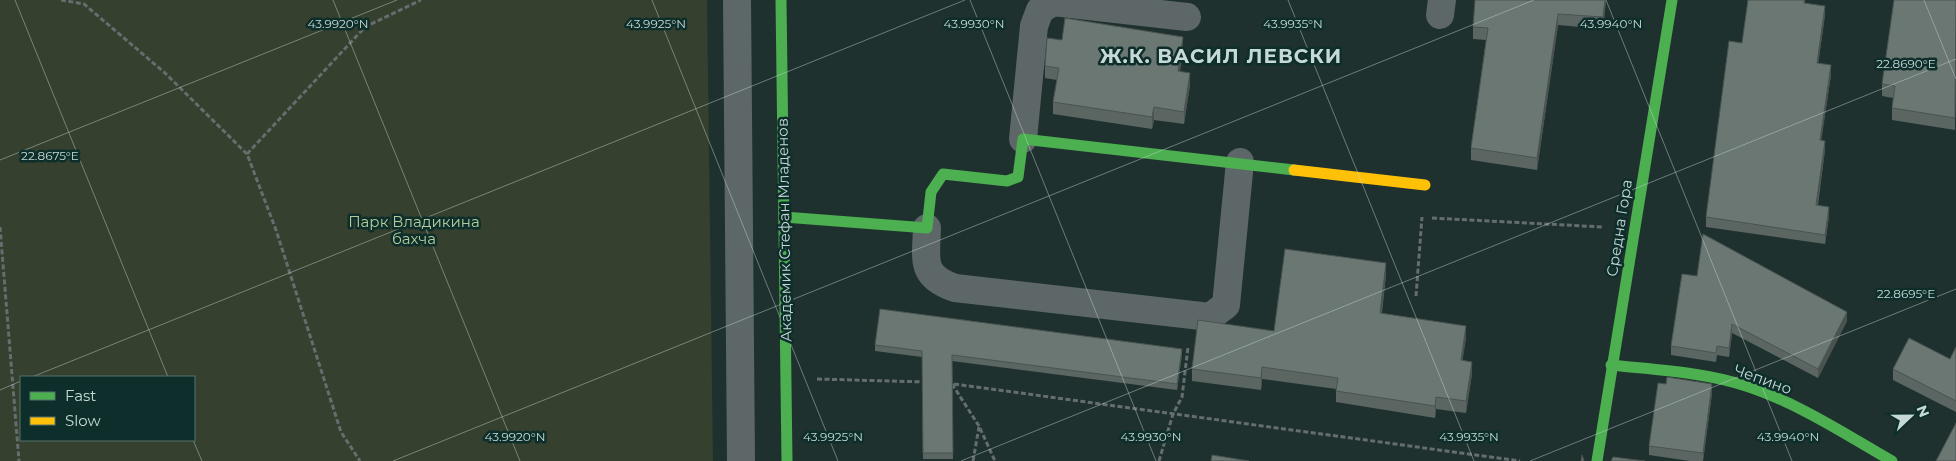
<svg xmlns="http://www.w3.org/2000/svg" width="1956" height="461" viewBox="0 0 1956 461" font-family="Montserrat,sans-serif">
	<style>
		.green { fill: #35402e; fill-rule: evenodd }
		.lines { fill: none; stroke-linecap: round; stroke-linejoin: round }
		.path { stroke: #656d6e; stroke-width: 3; stroke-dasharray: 5 2.5; stroke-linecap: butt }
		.street { stroke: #5e6768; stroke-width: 28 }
		.fast { stroke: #4caf50; stroke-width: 11 }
		.slow { stroke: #ffc107; stroke-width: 11 }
		.wall { fill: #5b6663 }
		.shaded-wall { fill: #4a5350 }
		.building { fill: #6a7773; stroke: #4a5350 }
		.ticks { fill: none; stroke: #c7d9d6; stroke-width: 1; stroke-opacity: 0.45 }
		.labels { text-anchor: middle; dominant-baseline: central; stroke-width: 5; stroke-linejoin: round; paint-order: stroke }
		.park-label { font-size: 15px; fill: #b5cd9b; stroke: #0d2e2b }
		.street-label { font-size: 15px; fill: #c7d9d6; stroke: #0d2e2b }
		.district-label { font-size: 20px; font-weight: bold; letter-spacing: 1px; fill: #c7d9d6; stroke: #0d2e2b }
		.ticks-label { font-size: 12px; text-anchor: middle; fill: #c7d9d6; stroke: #0d2e2b; stroke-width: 5; stroke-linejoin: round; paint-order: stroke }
	</style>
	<rect width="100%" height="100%" fill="#1f312f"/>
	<path class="green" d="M0,0H707L713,461H0ZM21,377H194V440H21Z"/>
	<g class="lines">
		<g class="path">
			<path d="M61,0L84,4L165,73L247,154L276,230L341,432L360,461"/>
			<path d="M247,154L365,27L421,0"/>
			<path d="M1432,218L1603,227"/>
			<path d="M0,227L19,461"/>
			<path d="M1416,296L1422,217"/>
			<path d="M817,379L926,382"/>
			<path d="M952,384L979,426L995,461"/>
			<path d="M954,384L1520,461"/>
			<path d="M973,461L979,427"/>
			<path d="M1159,461L1173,414L1182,397L1188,347"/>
		</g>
		<g class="street">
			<path d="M737,0L741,461"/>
			<path d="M1440,15L1442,0"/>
			<path d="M1023,139L1034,26L1040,10L1053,2L1187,17"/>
			<path d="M927,228C926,260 920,276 955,288L1210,317L1226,305L1240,162"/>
		</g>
		<g class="fast">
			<path d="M781,0L787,461"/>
			<path d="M784,217L927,228L931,192L943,174L1007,181L1018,177L1023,139L1294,170"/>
			<path d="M1611,365C1656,370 1703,372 1746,386C1798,403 1845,434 1892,461"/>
			<path d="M1597,461L1672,0"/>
		</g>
		<path class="slow" d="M1294,170L1425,185"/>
	</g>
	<g class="wall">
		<path d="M1606,0L1603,29L1558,25L1537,170L1471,160V148L1486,40L1473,39V27Z"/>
		<path d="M1748,0H1805V3L1825,15L1818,64L1831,75L1821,140L1825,150L1818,205L1829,216L1825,244L1706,227V217L1742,43Z"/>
		<path d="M1956,0L1955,130L1892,120V108L1893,98L1882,96V84Z"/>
		<path d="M1183,49L1180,72L1190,85L1184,124L1154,120L1152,129L1053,114V102L1057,80L1045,78V66Z"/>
		<path d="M1682,274L1847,321L1818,378L1732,333L1729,357L1717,355L1716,362L1671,355V346Z"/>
		<path d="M1386,275L1382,313L1466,338L1462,361L1472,374L1466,413L1436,409L1435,418L1336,402V389L1262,379L1261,390L1192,381V369L1274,331Z"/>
		<path d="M875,345L1182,354L1177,390L952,361L953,459H923L922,357L875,351Z"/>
		<path d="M1956,347V412L1893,380V369L1950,359Z"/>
		<path d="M1712,393L1703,461H1690L1649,455V446Z"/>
	</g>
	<g class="shaded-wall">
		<path d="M1605,0H1606L1603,29V17Z"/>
		<path d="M1825,6V15L1817,73V63Z"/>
		<path d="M1558,14V25L1537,170V158Z"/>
		<path d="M1183,37V49L1178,83V71Z"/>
		<path d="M1831,65V75L1820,150V140Z"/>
		<path d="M1190,73V85L1184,124V112Z"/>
		<path d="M1154,107V120L1152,129V117Z"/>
		<path d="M1825,141V150L1816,214V205Z"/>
		<path d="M1829,207V216L1825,244V235Z"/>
		<path d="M1386,263V275L1380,324V313Z"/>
		<path d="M1847,312V321L1818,378V369Z"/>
		<path d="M1732,324V333L1729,357V348Z"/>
		<path d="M1466,326V338L1461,372V360Z"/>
		<path d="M1182,349V354L1177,390V384Z"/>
		<path d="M1472,362V374L1466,413V401Z"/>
		<path d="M1262,367V379L1261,390V378Z"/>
		<path d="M1712,384V393L1703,461V453Z"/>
		<path d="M1436,397V409L1435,418V406Z"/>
	</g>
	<g class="building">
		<path d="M1475,0H1605L1603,17L1558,14L1537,158L1471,148L1488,28L1473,27Z"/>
		<path d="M1748,0H1804V3L1825,6L1817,63L1831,65L1820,140L1825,141L1816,205L1829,207L1825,235L1706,217L1729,41L1742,43Z"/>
		<path d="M1894,0H1956L1955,118L1892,108L1895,86L1882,84Z"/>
		<path d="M1065,18L1183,37L1178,71L1190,73L1184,112L1154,107L1152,117L1053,102L1059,68L1045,66L1047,38L1062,40Z"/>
		<path d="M1703,234L1847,312L1818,369L1732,324L1729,348L1717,346L1716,353L1671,346L1682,274L1697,276Z"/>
		<path d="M1285,249L1386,263L1380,313L1466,326L1461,360L1472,362L1466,401L1436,397L1435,406L1336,391L1338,378L1262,367L1261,378L1192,369L1198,320L1274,331Z"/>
		<path d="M880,309L1182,349L1177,384L952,355L953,453H923L922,351L875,345Z"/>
		<path d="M1909,338L1950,359L1956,347V401L1893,369Z"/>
		<path d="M1667,377L1712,384L1703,453L1649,446L1658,383L1666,384Z"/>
		<path d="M1956,423V461H1936Z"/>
		<path d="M1212,455L1249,461H1211Z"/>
		<path d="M1582,455L1584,461H1581Z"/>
		<path d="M1613,457L1645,461H1611Z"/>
	</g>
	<path class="ticks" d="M15,0L168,377M333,0L520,461M652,0L838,461M970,0L1156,461M1288,0L1474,461M1606,0L1792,461M1924,0L1956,79M0,160L397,0M32,377L965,0M0,390L21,381M193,440L202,461M393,461L1534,0M961,461L1956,59M1530,461L1956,289"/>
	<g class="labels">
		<g class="park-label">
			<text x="414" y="221">Парк Владикина<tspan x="414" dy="17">бахча</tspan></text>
		</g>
		<g class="street-label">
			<text transform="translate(1619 228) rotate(-81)">Средна Гора</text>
			<text transform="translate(784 230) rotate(-91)">Академик Стефан Младенов</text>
			<text transform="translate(1763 379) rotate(20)">Чепино</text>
		</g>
		<g class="district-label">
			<text x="1221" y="56">Ж.К. ВАСИЛ ЛЕВСКИ</text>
		</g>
	</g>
	<g class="ticks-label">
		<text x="338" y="28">43.9920°N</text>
		<text x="656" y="28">43.9925°N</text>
		<text x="974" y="28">43.9930°N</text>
		<text x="1293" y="28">43.9935°N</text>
		<text x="1611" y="28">43.9940°N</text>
		<text x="1906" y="68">22.8690°E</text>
		<text x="50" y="160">22.8675°E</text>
		<text x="1906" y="298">22.8695°E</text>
		<text x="515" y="441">43.9920°N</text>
		<text x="833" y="441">43.9925°N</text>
		<text x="1151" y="441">43.9930°N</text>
		<text x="1469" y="441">43.9935°N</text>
		<text x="1788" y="441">43.9940°N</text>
	</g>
	<rect x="20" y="376" width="175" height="65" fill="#0d2e2b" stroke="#57726f"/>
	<rect x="30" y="392" width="25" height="8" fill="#4caf50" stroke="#57726f"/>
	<text x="65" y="401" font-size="15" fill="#c7d9d6">Fast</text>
	<rect x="30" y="417" width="25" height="8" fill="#ffc107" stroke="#57726f"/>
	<text x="65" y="426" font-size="15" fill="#c7d9d6">Slow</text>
	<g transform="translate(1911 416) rotate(68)" stroke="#0d2e2b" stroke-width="4" paint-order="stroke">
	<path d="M0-4L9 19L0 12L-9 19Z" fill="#c7d9d6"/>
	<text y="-8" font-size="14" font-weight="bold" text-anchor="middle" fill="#c7d9d6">N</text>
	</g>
</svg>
